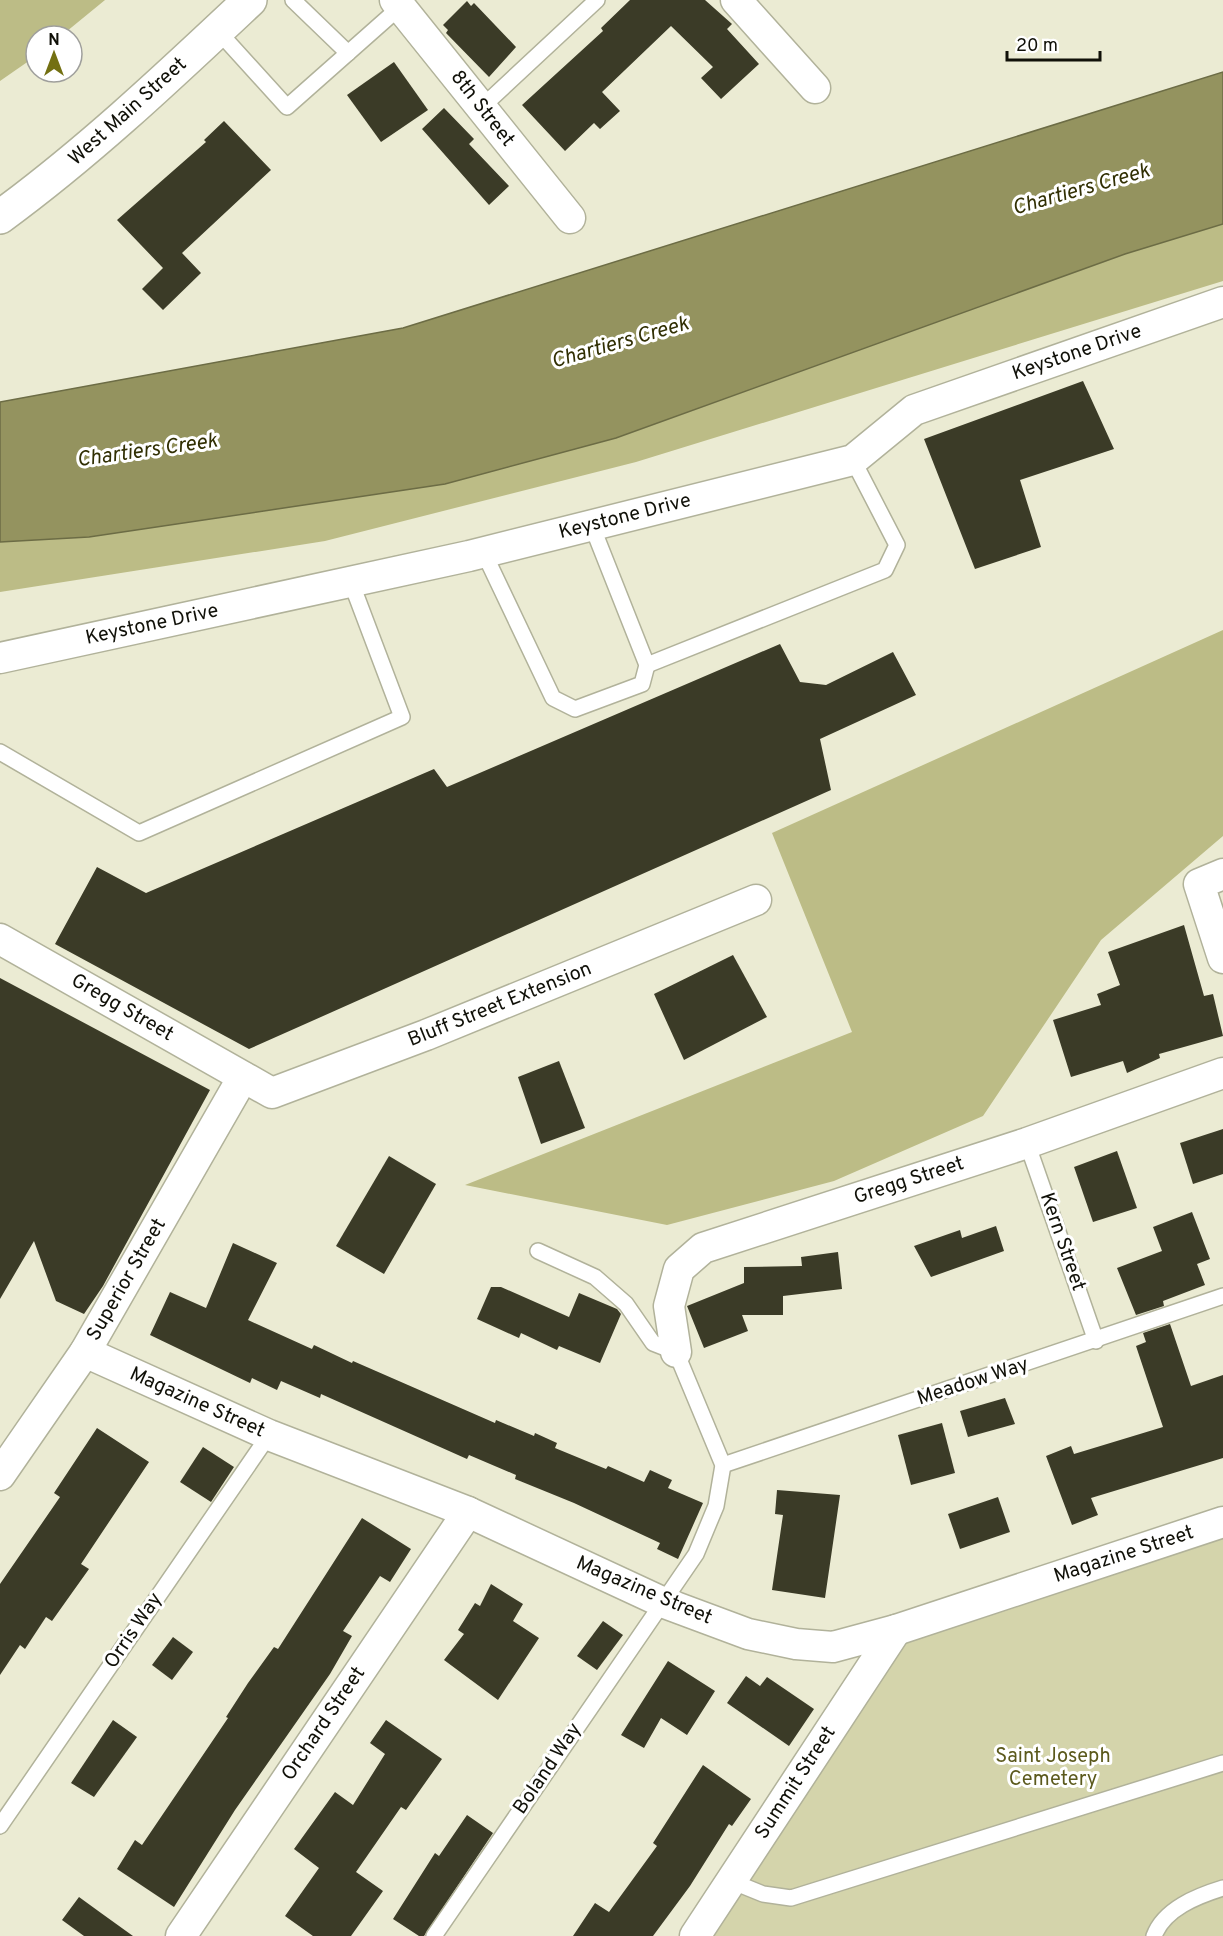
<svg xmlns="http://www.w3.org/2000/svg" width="1223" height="1936" viewBox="0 0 1223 1936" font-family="Overpass,sans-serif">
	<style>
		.green { fill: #d4d4ab }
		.forest { fill: #bcbc86 }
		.water { fill: #94935f; stroke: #6c6c45; stroke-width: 1.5 }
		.building { fill: #3b3b27 }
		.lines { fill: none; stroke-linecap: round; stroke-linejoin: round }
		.service-casing { stroke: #b1b29a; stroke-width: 18 }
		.minor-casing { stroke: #b1b29a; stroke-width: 33 }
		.secondary-casing { stroke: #b1b29a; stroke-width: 36 }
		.service { stroke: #fff; stroke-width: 15 }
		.minor { stroke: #fff; stroke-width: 30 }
		.secondary { stroke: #fff; stroke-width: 33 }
		.labels { text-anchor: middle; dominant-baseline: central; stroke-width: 6; stroke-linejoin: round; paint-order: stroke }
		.street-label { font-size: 20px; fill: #101008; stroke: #fff }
		.park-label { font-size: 20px; fill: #5b591c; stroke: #fff }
		.water-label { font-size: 21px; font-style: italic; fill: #312f03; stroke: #fff }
	</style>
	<rect width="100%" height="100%" fill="#ebebd3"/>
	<path class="green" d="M1223,1534V1936H708L903,1641Z"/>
	<g class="forest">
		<path d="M0,0H105L61,36H36V56L0,81Z"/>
		<path d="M1223,224V281L636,462L325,541L0,592V542L89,537L616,438L1125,254Z"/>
		<path d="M1223,630V836L1101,940L983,1116L834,1181L667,1225L465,1185L852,1032L772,833Z"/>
	</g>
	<path class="water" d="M1223,72V224L1125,254L616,438L445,484L89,537L0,542V402L403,328Z"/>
	<g class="building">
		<path d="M630,0H705L732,24L727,29L759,64L721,99L701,78L713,67L671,26L602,92L620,111L600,129L594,123L565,151L522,105L603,31L601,28Z"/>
		<path d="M467,1L471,6L474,3L516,47L489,77L446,33L448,30L443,25Z"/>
		<path d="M394,62L428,110L381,142L347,95Z"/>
		<path d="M444,108L474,139L469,144L509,186L489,205L422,129Z"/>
		<path d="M224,121L271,170L182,253L201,273L163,310L142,289L163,268L117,220L206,142L204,140Z"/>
		<path d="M1083,381L1114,449L1020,480L1041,547L975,569L924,439Z"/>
		<path d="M780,644L800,682L826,685L893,652L916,695L820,739L831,790L249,1049L55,944L97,867L146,893L434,769L447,787Z"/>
		<path d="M1184,925L1204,996L1213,994L1223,1036L1159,1054L1160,1058L1127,1073L1123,1061L1071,1077L1053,1020L1101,1005L1097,994L1120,985L1108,952Z"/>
		<path d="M733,955L767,1017L684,1060L654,994Z"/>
		<path d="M0,978L210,1090L103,1286L84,1314L56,1301L34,1241L0,1299Z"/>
		<path d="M559,1061L585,1128L541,1144L518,1077Z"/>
		<path d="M1223,1129V1174L1193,1184L1180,1143Z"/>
		<path d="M1117,1151L1137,1208L1093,1222L1074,1167Z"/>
		<path d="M389,1156L436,1184L384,1274L336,1246Z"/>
		<path d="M1192,1212L1210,1259L1197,1264L1205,1285L1163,1301L1164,1306L1136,1315L1117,1268L1162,1251L1153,1227Z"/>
		<path d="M996,1226L1004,1251L931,1277L914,1246L960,1230L962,1238Z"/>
		<path d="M233,1243L277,1263L248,1320L312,1349L314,1345L352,1363L353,1361L495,1423L496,1420L534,1436L535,1433L557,1443L555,1448L606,1469L608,1466L644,1482L650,1470L672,1480L668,1488L703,1503L678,1559L657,1549L660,1543L574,1503L515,1479L516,1475L469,1455L467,1459L321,1394L320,1398L281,1381L277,1390L252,1378L250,1383L150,1335L170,1292L206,1308Z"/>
		<path d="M838,1252L842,1289L783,1296V1315H742L748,1331L704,1348L687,1306L744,1283V1267L802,1266L801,1257Z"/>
		<path d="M491,1287H501L569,1317L579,1293L617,1309L621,1314L600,1363L559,1346L557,1350L521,1333L519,1338L477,1319Z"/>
		<path d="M1170,1324L1191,1386L1223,1375V1458L1091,1498L1098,1515L1072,1525L1046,1456L1071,1446L1074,1454L1163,1427L1136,1346L1146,1342L1143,1333Z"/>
		<path d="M1005,1398L1015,1424L968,1437L960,1411Z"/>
		<path d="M942,1423L955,1473L911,1485L898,1435Z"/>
		<path d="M97,1428L149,1462L81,1564L89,1569L74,1590L52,1621L46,1617L25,1649L20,1645L0,1675V1584L60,1497L54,1493Z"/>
		<path d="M203,1447L234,1467L211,1502L180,1482Z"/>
		<path d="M777,1490L840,1495L825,1598L772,1590L783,1515L775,1514Z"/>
		<path d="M998,1497L1010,1532L960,1549L948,1514Z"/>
		<path d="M362,1518L411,1549L390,1582L380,1576L343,1631L352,1636L330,1674L235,1810L174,1907L117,1869L135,1840L142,1845L228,1718L226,1717L248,1683L274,1647L278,1649Z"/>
		<path d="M491,1584L523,1604L513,1621L539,1638L498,1700L444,1660L464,1634L458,1630L475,1603L480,1606Z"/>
		<path d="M603,1621L623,1635L597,1670L577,1656Z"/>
		<path d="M173,1637L193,1652L172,1680L152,1665Z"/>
		<path d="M668,1661L715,1691L687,1735L661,1718L644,1748L621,1735Z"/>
		<path d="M746,1676L760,1686L767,1677L814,1709L789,1746L727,1703Z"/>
		<path d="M113,1720L137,1737L94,1797L71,1783Z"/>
		<path d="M386,1720L442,1759L406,1810L401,1807L356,1872L383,1891L351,1936H313L285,1916L319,1868L294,1849L335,1792L353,1805L385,1754L370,1743Z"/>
		<path d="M703,1765L751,1799L732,1826L729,1824L690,1886L653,1936H573L595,1903L609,1912L657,1846L653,1843Z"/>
		<path d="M467,1815L493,1833L424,1936H419L393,1919L435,1853L439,1856Z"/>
		<path d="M79,1897L101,1913L133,1936H84L62,1920Z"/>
	</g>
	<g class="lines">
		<defs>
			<g id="service">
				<path d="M293,0L348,53"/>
				<path d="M218,31L287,107L400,7"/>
				<path d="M482,107L597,0"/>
				<path d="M484,553L553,698L575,709L642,684L647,665L592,526"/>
				<path d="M647,665L885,570L897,545L853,460"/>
				<path d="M0,752L139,833L402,717L351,582"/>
				<path d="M1027,1143L1096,1341"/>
				<path d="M723,1465L1223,1296"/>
				<path d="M0,1826L269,1435"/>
				<path d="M731,1881L763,1894L791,1898L1223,1763"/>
				<path d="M434,1936L696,1554L716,1506L723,1465L676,1352L653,1343L626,1304L595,1277L538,1251"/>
				<path d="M1154,1936C1164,1909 1197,1896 1223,1888"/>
			</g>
			<g id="minor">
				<path d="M395,0L570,218"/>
				<path d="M736,0L815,88"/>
				<path d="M0,658L469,556L853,460L914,410L1223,302"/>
				<path d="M1223,874L1199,884L1223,958"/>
				<path d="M0,939L272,1093L426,1035L756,900"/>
				<path d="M85,1352L269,1435L468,1512L662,1602L748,1634L796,1644L833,1647L896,1630L1223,1522"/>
				<path d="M676,1352L669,1306L679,1269L703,1248L1027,1143L1223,1073"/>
				<path d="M0,1475L85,1352L243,1077"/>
				<path d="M181,1936L468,1512"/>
				<path d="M695,1936L896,1630"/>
			</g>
			<path id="secondary" d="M0,217C90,151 169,76 250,0"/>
		</defs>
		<use href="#service" class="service-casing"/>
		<use href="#minor" class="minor-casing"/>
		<use href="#secondary" class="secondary-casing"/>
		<use href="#service" class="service"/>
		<use href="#minor" class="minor"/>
		<use href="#secondary" class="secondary"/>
	</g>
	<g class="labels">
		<g class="street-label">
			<text transform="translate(482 109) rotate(52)">8th Street</text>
			<text transform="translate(128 112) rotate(-42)">West Main Street</text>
			<text transform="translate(1077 353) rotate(-19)">Keystone Drive</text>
			<text transform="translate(625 517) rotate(-14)">Keystone Drive</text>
			<text transform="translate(152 625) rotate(-12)">Keystone Drive</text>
			<text transform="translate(500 1005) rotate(-22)">Bluff Street Extension</text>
			<text transform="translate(122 1008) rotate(30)">Gregg Street</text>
			<text transform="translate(909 1181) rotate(-18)">Gregg Street</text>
			<text transform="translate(1062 1242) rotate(71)">Kern Street</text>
			<text transform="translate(127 1280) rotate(-60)">Superior Street</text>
			<text transform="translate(973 1382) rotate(-18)">Meadow Way</text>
			<text transform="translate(197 1403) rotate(24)">Magazine Street</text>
			<text transform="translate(1124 1555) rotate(-18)">Magazine Street</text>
			<text transform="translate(644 1591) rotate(23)">Magazine Street</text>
			<text transform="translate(134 1631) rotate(-56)">Orris Way</text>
			<text transform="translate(324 1724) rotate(-56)">Orchard Street</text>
			<text transform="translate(548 1769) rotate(-56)">Boland Way</text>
			<text transform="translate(796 1783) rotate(-57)">Summit Street</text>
		</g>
		<g class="park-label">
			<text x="1053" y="1757">Saint Joseph<tspan x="1053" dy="23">Cemetery</tspan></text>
		</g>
		<g class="water-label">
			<text transform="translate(1081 190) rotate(-16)">Chartiers Creek</text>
			<text transform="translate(620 343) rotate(-16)">Chartiers Creek</text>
			<text transform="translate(147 451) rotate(-8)">Chartiers Creek</text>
		</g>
	</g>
	<g transform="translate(54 54)"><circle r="28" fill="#ffffff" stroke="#9f9f9c" stroke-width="1.5"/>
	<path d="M0-4.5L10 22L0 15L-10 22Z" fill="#737012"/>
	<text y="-9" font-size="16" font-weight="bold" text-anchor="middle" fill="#101008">N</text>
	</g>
	<path d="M1007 51v9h93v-9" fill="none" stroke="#101008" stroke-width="3"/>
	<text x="1016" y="51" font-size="18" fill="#101008" stroke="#ffffff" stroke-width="4.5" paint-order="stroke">20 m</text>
</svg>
